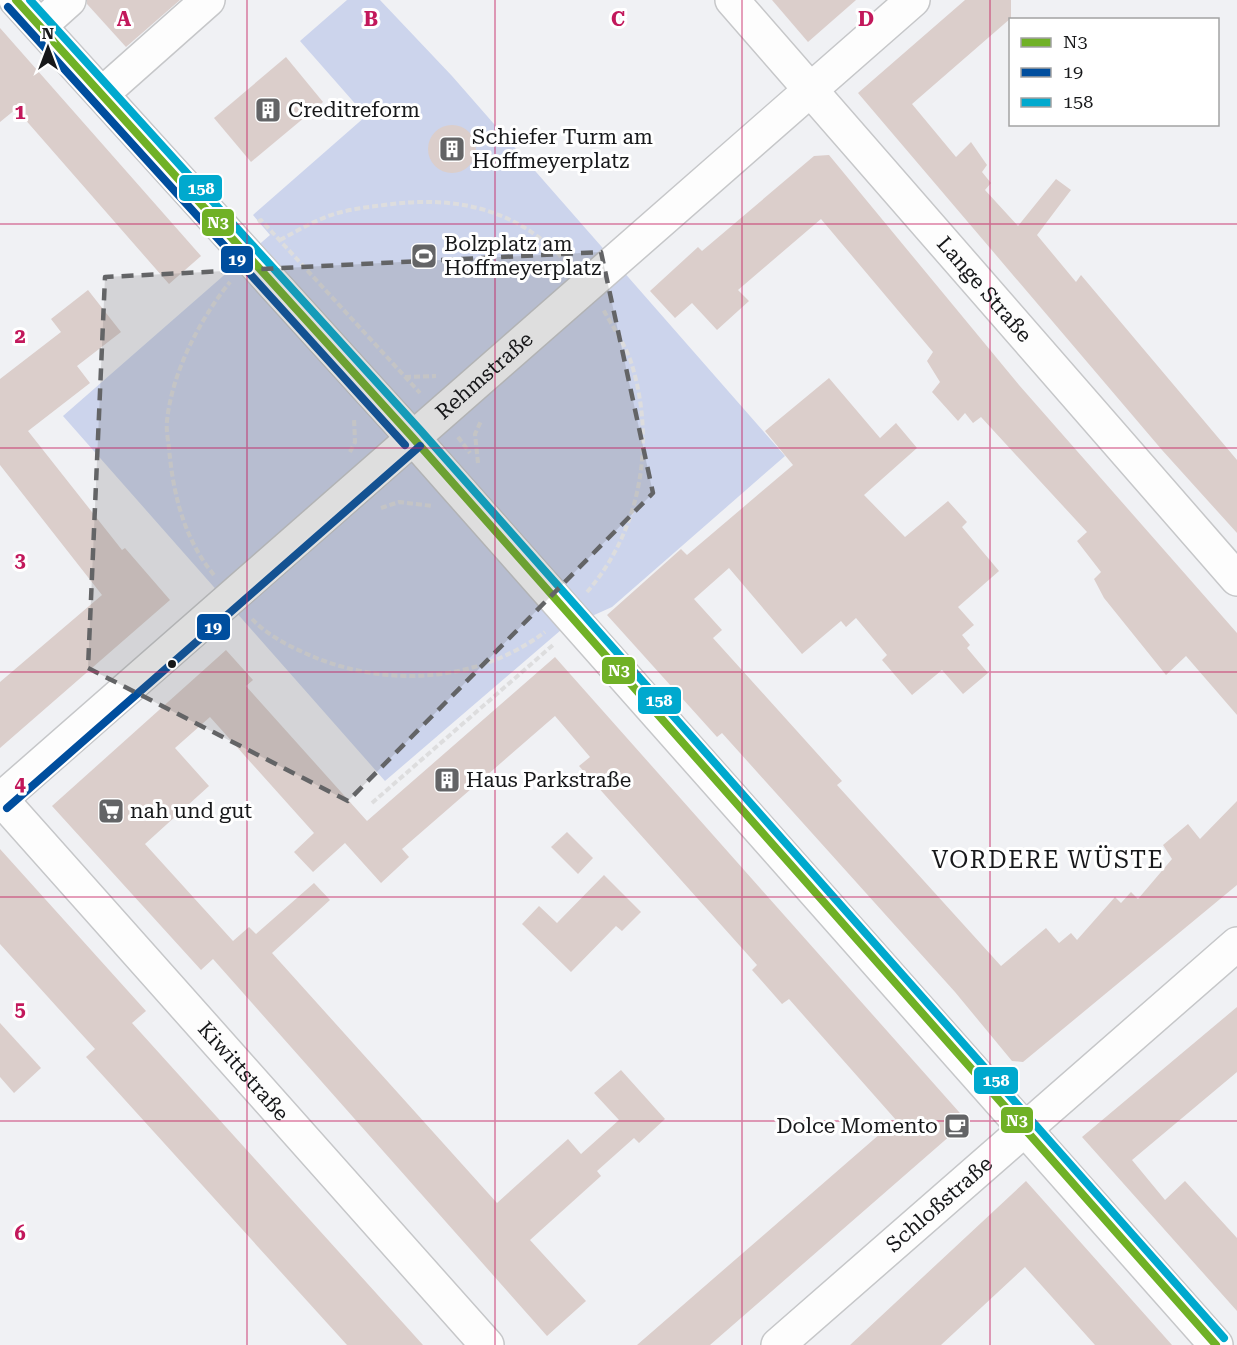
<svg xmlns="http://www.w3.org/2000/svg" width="1237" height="1345" viewBox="0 0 1237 1345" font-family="'Roboto Serif',serif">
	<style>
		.green { fill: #ccd4ec }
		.building { fill: #dbcecb }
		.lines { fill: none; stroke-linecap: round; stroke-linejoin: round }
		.minor-casing { stroke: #c6c7c9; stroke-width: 36 }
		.path { stroke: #ddddde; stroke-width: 4; stroke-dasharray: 6 3; stroke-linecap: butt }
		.minor { stroke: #fdfdfd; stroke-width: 33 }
		.bus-1-casing { stroke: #fff; stroke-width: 12 }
		.bus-2-casing { stroke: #fff; stroke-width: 12 }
		.bus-3-casing { stroke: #fff; stroke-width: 12 }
		.bus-1 { stroke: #70b126; stroke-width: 8 }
		.bus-2 { stroke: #004e9e; stroke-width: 8 }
		.bus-3 { stroke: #00a9ce; stroke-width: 8 }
		.marked { fill: #636466; fill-opacity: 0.2; stroke: #636466; stroke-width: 4.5; stroke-dasharray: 12 8; stroke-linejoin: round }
		.grid { fill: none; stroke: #c2185b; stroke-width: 1.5; stroke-opacity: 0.55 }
		.bus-dot { fill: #17181a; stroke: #fff; stroke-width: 2 }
		.labels { text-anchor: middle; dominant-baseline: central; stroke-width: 6; stroke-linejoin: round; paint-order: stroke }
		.poi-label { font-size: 21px; fill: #17181a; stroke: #fff; text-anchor: start }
		.street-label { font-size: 21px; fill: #17181a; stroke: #fff }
		.quarter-label { font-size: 24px; letter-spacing: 1.5px; fill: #17181a; stroke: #fff }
		.grid-label { font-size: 20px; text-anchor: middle; font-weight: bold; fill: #c2185b; stroke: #fff; stroke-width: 6; stroke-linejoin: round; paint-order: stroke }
		.line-badge { stroke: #fff; stroke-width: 2 }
		.badge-label { font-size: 16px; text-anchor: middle; font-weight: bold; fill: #fff }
	</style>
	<rect width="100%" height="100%" fill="#f0f1f4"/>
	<path class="green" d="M347,0H380L452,76L785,456L612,607L561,630L385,781L63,416L270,235L253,215L366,116L300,41Z"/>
	<g class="building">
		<path d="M87,0H180L126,47L87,4Z"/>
		<path d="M772,0H856L808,42Z"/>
		<path d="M965,0H1011V18L912,104L956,157L971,142L987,165L982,172L991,183L985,190L1018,226L1056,179L1071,190L1037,235L1076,282L1081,275L1237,460V533L1162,450L858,93Z"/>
		<path d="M0,28L201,256L169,284L16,109L0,122Z"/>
		<path d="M286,57L323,102L251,162L214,118Z"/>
		<circle cx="452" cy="149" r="24"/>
		<path d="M829,155L1019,385L1237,633V715L1186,656L1166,675L1104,598L1094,579L1101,572L1077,541L1087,532L981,417L973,423L965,413L958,421L932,392L940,382L927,361L933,352L821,219L738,290L749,301L717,330L692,303L675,318L650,291L698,247L702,251L814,156Z"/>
		<path d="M88,290L121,332L77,366L90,383L28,431L122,550L125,548L170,600L0,748V682L102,595L0,465V379L61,332L51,319Z"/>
		<path d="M829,378L880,438L896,423L917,448L864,495L905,537L948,501L967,522L962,527L999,571L958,607L974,625L962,635L970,645L967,648L988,673L963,694L942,670L912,695L882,660L887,655L856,618L846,627L841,621L802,654L729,568L694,599L722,630L713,638L842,781L837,785L1001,966L1046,928L1059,943L1071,933L1077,940L1115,897L1121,903L1131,892L1138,899L1172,859L1163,845L1188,824L1200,839L1237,801V885L1023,1062L1012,1061L955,992L722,733L717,737L607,615L681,549L687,555L793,465L765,431Z"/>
		<path d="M226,650L253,680L246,686L367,821L555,657L967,1121L710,1345H637L896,1120L789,999L782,1004L752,970L757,965L579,766L590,757L555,716L402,849L409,857L381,883L345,843L313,872L294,852L314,833L210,717L175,748L209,786L145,844L233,941L249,927L256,934L314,883L330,900L272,953L497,1203L568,1139L581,1154L619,1120L594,1093L621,1070L665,1119L639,1143L634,1138L597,1171L601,1176L530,1240L586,1301L547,1336L213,959L201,970L52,806Z"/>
		<path d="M567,832L593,858L578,874L551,847Z"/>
		<path d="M0,849L146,1011L132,1023L423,1345H347L86,1057L95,1049L0,944Z"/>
		<path d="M604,875L641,912L622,931L616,926L571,972L522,924L539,906L557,923Z"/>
		<path d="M1237,1007V1072L1132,1160L1165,1200L1185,1181L1237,1238V1311L1082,1137Z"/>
		<path d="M0,1023L41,1068L14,1093L0,1077Z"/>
		<path d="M1026,1181L1172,1345H1095L1025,1267L941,1345H850Z"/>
	</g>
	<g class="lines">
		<defs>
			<g id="minor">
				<path d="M16,0L413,438L1216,1345"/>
				<path id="s1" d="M732,0L1237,579"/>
				<path d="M40,26L69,0"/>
				<path d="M102,94L208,0"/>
				<path id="s2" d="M0,798L487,1345"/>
				<path id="s3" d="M0,800L913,0"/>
				<path id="s4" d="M778,1345L1237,944"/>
			</g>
		</defs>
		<use href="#minor" class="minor-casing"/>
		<g class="path">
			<path d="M258,222L261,220L420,393"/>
			<path d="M280,240C293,233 307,225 321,219C341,210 362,208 384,205C456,195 517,208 568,264"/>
			<path d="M405,377L436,376"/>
			<path d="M458,437L470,453"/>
			<path d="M350,452L355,442L354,418"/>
			<path d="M478,463L475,434L481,421"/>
			<path d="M381,508L399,502L432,506"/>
			<path d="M214,575C184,539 173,494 169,448C168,440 166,430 167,421C172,372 200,319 230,282"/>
			<path d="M587,592C642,529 656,440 631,362C625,344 612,326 603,309"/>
			<path d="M252,619C269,637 293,648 314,657C390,688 478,682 545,632"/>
			<path d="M372,803L553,645"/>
		</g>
		<use href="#minor" class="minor"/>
		<defs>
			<path id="bus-1" d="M16,0L413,438L1216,1345"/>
			<g id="bus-2">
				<path d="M8,7L405,445"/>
				<path d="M7,808L420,446"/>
			</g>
			<path id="bus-3" d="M30,0L421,431L1224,1338"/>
		</defs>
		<use href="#bus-1" class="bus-1-casing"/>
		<use href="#bus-2" class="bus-2-casing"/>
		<use href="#bus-3" class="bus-3-casing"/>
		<use href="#bus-1" class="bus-1"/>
		<use href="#bus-2" class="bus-2"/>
		<use href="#bus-3" class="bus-3"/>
	</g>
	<path class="marked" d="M601,252L653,493L348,801L88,668L105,277Z"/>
	<path class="grid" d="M247,0V1345M495,0V1345M742,0V1345M990,0V1345M0,224H1237M0,448H1237M0,672H1237M0,897H1237M0,1121H1237"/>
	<defs>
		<symbol id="building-square" viewBox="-11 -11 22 22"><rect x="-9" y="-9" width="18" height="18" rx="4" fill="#636466" stroke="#fff"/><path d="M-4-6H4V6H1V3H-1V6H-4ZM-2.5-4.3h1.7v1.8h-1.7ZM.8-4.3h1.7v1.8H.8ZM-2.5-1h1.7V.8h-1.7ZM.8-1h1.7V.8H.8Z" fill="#fff"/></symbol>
		<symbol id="stadium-square" viewBox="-11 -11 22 22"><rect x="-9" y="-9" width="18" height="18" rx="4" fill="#636466" stroke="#fff"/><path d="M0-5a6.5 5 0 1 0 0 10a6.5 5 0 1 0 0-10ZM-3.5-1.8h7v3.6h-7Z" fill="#fff"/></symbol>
		<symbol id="supermarket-square" viewBox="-11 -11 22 22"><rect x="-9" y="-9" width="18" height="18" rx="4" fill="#636466" stroke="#fff"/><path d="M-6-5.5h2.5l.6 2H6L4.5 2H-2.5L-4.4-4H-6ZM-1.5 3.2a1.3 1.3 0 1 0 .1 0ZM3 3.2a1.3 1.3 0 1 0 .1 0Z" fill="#fff"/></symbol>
		<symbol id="cafe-square" viewBox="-11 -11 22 22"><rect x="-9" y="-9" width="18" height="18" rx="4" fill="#636466" stroke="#fff"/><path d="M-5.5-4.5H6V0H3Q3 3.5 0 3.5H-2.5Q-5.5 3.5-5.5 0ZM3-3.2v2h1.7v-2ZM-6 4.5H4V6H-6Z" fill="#fff"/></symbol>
	</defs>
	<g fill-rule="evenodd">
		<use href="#building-square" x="253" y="95" width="30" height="30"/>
		<use href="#building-square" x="437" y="134" width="30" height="30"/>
		<use href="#stadium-square" x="409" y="241" width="30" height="30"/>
		<use href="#building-square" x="432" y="765" width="30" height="30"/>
		<use href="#supermarket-square" x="96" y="796" width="30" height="30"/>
		<use href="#cafe-square" x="942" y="1111" width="30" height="30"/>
	</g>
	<circle class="bus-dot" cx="172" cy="664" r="5"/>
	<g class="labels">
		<g class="poi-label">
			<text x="288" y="110">Creditreform</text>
			<text x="472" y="137">Schiefer Turm am<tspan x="472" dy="24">Hoffmeyerplatz</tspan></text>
			<text x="444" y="244">Bolzplatz am<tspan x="444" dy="24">Hoffmeyerplatz</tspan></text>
			<text x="466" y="780">Haus Parkstraße</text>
			<text x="130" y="811">nah und gut</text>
			<text x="938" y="1126" text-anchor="end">Dolce Momento</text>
		</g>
		<g class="street-label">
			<text stroke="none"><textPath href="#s1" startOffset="384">Lange Straße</textPath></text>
			<text stroke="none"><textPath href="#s3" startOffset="644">Rehmstraße</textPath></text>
			<text stroke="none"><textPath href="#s2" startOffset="366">Kiwittstraße</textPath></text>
			<text stroke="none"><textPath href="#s4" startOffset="214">Schloßstraße</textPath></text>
		</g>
		<g class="quarter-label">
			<text x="1048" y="860">VORDERE WÜSTE</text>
		</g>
	</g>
	<g class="grid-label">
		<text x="124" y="26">A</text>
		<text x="371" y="26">B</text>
		<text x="618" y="26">C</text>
		<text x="866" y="26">D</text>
		<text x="20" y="119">1</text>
		<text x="20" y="343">2</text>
		<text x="20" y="567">3</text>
		<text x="20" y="791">4</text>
		<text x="20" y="1016">5</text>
		<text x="20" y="1240">6</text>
	</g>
	<g class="line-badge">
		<rect x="178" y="174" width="45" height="28" rx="6" fill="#00a9ce"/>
		<rect x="201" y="208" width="34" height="29" rx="6" fill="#70b126"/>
		<rect x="220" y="245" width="34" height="29" rx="6" fill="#004e9e"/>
		<rect x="196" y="613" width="35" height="28" rx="6" fill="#004e9e"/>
		<rect x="601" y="656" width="35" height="29" rx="6" fill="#70b126"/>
		<rect x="637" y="686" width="45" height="29" rx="6" fill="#00a9ce"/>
		<rect x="973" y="1066" width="46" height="29" rx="6" fill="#00a9ce"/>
		<rect x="1000" y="1106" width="34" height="28" rx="6" fill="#70b126"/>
	</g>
	<g class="badge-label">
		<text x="201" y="194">158</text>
		<text x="218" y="228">N3</text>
		<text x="237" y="265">19</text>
		<text x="213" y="633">19</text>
		<text x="619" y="676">N3</text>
		<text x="659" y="706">158</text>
		<text x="996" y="1086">158</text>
		<text x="1017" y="1126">N3</text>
	</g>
	<rect x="1009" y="18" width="210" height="108" fill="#ffffff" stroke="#a2a3a3" stroke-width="1.5"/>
	<rect x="1021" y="38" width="30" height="9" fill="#70b126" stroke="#a2a3a3" stroke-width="1.5"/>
	<text x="1063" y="48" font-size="18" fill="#17181a">N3</text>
	<rect x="1021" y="68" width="30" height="9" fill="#004e9e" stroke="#a2a3a3" stroke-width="1.5"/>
	<text x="1063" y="78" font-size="18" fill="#17181a">19</text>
	<rect x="1021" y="98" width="30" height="9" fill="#00a9ce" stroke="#a2a3a3" stroke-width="1.5"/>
	<text x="1063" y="108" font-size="18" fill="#17181a">158</text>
	<g transform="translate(48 48)" stroke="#ffffff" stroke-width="4.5" paint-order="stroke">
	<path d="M0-4.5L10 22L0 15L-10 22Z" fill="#17181a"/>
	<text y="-9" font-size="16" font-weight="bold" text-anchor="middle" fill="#17181a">N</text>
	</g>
</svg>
